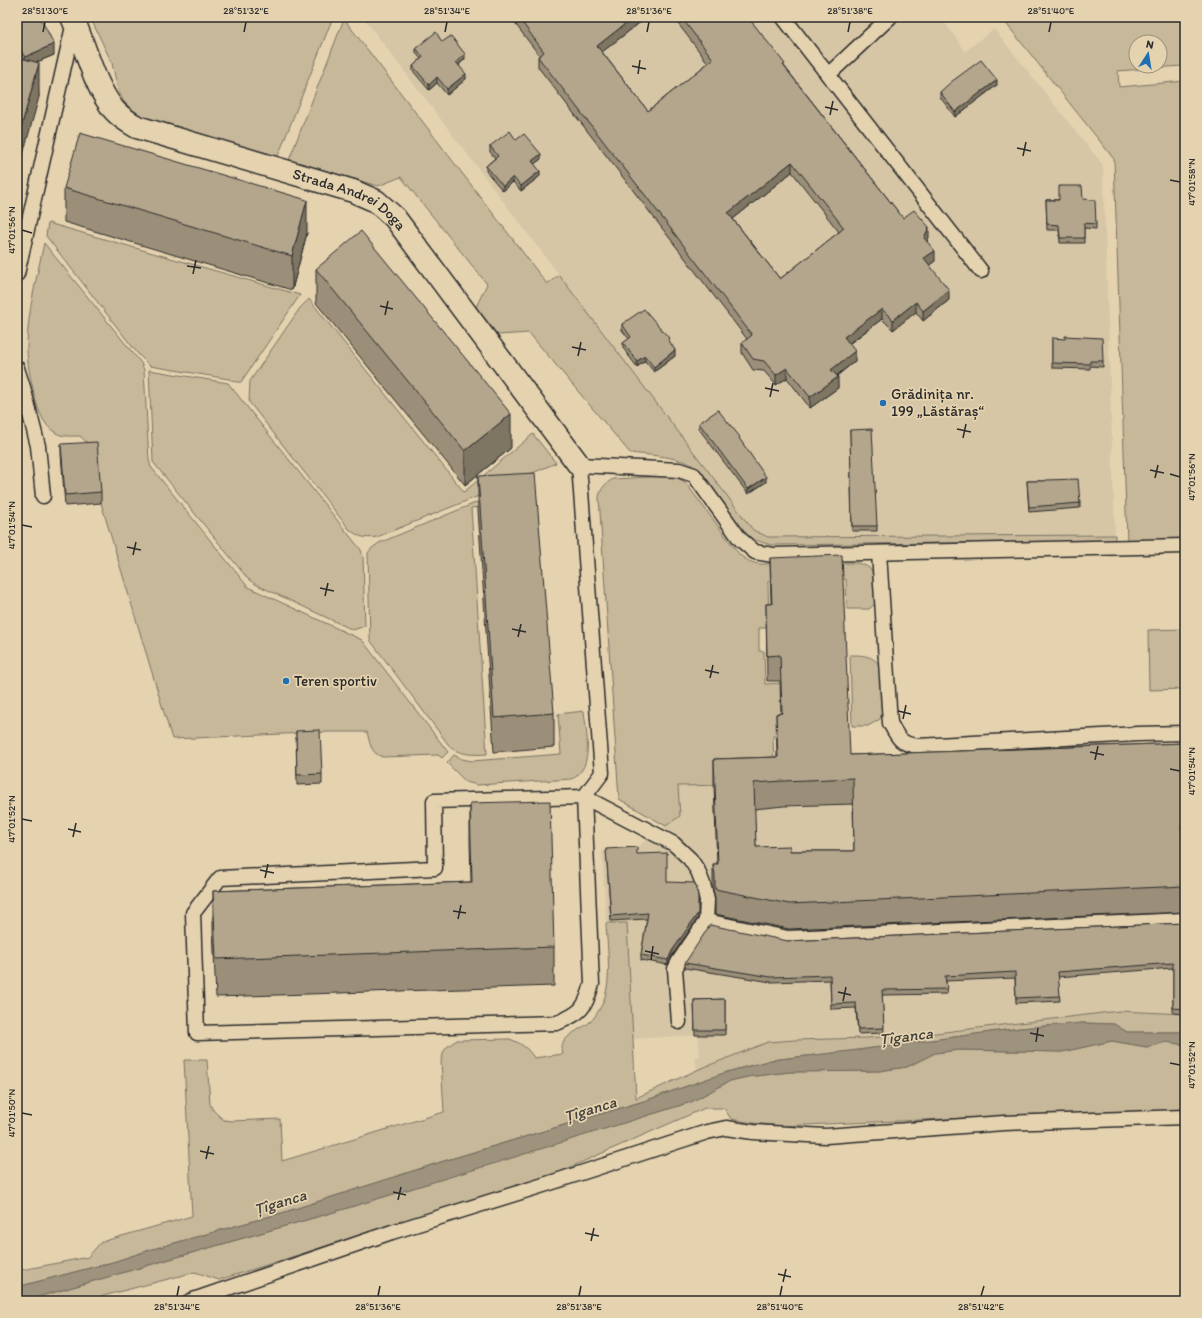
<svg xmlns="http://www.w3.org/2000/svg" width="1202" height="1318" viewBox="0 0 1202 1318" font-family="Itim,sans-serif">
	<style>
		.built { fill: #d6c6a6 }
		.green { fill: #c7b89a; stroke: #797262; fill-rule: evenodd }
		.water { fill: #9e937d; stroke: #70695c }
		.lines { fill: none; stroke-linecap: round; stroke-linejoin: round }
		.lane-casing { stroke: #2b2b2b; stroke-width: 17 }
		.street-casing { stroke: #2b2b2b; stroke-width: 25 }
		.lane { stroke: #e5d3b0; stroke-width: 14 }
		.street { stroke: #e5d3b0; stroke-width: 22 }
		.wall { fill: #9b8f79; stroke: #2b2b2b; fill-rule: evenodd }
		.shaded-wall { fill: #7e7463; stroke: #2b2b2b }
		.building { fill: #b4a68d; stroke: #2b2b2b; fill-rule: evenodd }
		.ticks { fill: none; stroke: #2b2b2b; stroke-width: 1.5 }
		.poi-dot { fill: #1f6fb2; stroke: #e5d3b0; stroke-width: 1.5 }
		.labels { text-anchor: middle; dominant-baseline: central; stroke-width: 3.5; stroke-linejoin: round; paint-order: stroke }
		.street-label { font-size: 15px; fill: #2b2b2b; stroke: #e5d3b0 }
		.poi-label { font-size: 15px; fill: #2b2b2b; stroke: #e5d3b0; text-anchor: start }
		.water-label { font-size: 16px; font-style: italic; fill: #42403b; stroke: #e5d3b0 }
		.neatline { fill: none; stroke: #2b2b2b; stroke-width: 1.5 }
		.ticks-label { font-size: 10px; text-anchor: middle; fill: #2b2b2b }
	</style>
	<rect width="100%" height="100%" fill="#e5d3b0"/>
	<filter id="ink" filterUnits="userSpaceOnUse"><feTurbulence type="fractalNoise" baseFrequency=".025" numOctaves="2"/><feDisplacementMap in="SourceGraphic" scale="8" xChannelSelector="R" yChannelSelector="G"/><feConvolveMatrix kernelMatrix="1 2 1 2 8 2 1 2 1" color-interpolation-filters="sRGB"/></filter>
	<g filter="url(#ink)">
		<g class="built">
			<path d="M363,17H941L965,51L994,29L1103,165L1115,535L768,537L753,530Z"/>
			<path d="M725,785L779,807L853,804L1185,835V1014L1119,1011L936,1033L867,1038L795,1040L768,1042L697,1070L695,1056H700L698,1035L633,1039L627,923H606L602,851L621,850V846L637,847L680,816L678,786Z"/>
		</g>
		<g class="green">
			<path d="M90,17H333L278,156L137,116L124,102L118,90L112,63Z"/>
			<path d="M1001,17H1185V65L1181,66L1118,71L1119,87L1185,81V540L1127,541L1114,159ZM1136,42H1160V66H1136Z"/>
			<path d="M344,19L547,284L559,275L753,530L768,537L1115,535V541L771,545L752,539L743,532C732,516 704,470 688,463C672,456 647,455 630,453L529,333L498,335L476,307L487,284L401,177L378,186L289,160Z"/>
			<path d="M48,223L300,295L241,382H236L229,379L150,366L138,354L46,236Z"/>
			<path d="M44,243L141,363L144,370L149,460L151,467L248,587L362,640L448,752L442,758L438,755L382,757C370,752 370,743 367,732H327L172,739L101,503L97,452L80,436C72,436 62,437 56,433C43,426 37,407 34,394C31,379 27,364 27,348C27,313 37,277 44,243Z"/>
			<path d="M309,299L464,492L533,434L556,463L486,493L377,537C364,539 359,537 349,529L249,402L250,381L300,308Z"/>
			<path d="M149,370L228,383L361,550L363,557L365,626L353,630L255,584L248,579L153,462Z"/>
			<path d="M665,476L675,477L685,482L739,554C746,560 751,563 760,564L857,563C881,568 876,585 875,604L869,609H847L846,579L768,581L769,628H759V651H764L765,684L784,683L779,736H773L774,761L725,785L678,786L680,816L666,826L619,799L599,497C601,488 605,484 613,479Z"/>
			<path d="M480,501L481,507L471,508L487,754C474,755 462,755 451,748L370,640L368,553L372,548L379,543Z"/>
			<path d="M1185,629V689L1149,690L1148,630Z"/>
			<path d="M850,655C863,655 874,655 881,668L883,708L880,719L868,726H852Z"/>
			<path d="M584,711C586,732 595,767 572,779L477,785L466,782L447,763L454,755L462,759L472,761L561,754L558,714Z"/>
			<path d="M606,923H627L636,1098L697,1070L768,1042L795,1040L867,1038L936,1033L1119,1011L1185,1014V1032H1127L1114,1024L1083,1023L1020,1028L851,1051L771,1060L727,1072L644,1101L444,1161L282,1213L153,1249L113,1262L17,1287V1271L88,1257L101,1242L192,1216L184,1060H207L210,1104L213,1110L218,1115L224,1120L232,1121L280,1119L282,1161L444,1112L441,1061L444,1051L448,1046L457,1040L510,1039C522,1044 528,1048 534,1058L563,1054C557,1037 579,1031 590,1022C594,1019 596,1014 599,1010C614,986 607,950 606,923Z"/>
			<path d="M1112,1041L1147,1047L1166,1042L1185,1045V1112L1084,1117H990L781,1126L752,1123L731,1119L724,1108H705L557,1173L219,1280L195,1272L84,1301H24L341,1210L691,1102L730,1081L747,1077L790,1072L879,1071L907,1067L935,1053L959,1050L1062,1052Z"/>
		</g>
		<path class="water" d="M1083,1023L1114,1024L1127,1032H1185V1045L1166,1042L1147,1047L1112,1041L1062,1052L959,1050L935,1053L907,1067L879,1071L790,1072L747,1077L730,1081L691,1102L499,1162L341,1210L24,1301H17V1287L113,1262L153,1249L282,1213L444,1161L644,1101L727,1072L771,1060L851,1051L1020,1028Z"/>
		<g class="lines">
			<defs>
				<g id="lane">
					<path d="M783,17L981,271"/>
					<path d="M828,75L890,17"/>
					<path d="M17,274L74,22"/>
					<path d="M17,368L23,387L38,446L43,496"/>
					<path d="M879,553L890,723C898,738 900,744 918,746L1138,734L1185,733"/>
					<path d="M706,921L788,938L1185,920"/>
					<path d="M679,1022L675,969L679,961L706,921L707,900L703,884L698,871L690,859L674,844L584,797L434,801L435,868L220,878L193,913L197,1033L557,1023C581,1013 585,1009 592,984L584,797L602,773L579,465L679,470L694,475L740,539L755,552L773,555L1185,546"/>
					<path d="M190,1301L392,1232L550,1183L707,1132L726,1128L753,1132L826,1136L1004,1123L1185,1117"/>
				</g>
				<g id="street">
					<path id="s1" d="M72,17C85,45 92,78 109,103C115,114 127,121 137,127L353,191L376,201L395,218L579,465"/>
				</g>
			</defs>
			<use href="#lane" class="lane-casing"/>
			<use href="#street" class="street-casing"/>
			<use href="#lane" class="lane"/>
			<use href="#street" class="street"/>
		</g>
		<g class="wall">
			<path d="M17,17L54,55L37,62L39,97L17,55Z"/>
			<path d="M510,17H647L602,52L648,111L708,63L673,17H748L785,67L903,218L929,237L927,242L935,261L929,265L949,300L923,321L916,312L893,330L882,319L849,344L855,361L837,376L838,388L810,408L787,378L776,385L764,371L753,370L742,353V343L747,339L645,206L538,67V57L539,55ZM792,172L839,232L780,279L733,219Z"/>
			<path d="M442,42L465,59L459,65L466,79L447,95L437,83L429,90L413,71V66L421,59L416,53V48Z"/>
			<path d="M997,85L955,117L940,97V92Z"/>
			<path d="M516,140L541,159L534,164L540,176L521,191L513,182L503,191L486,171V166L495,158L490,152V146Z"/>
			<path d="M64,188L307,233L292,290L64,222Z"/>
			<path d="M1083,199L1096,224V229L1084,228V243H1060L1059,230H1047L1046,200Z"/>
			<path d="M316,269L511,448L465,485L316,303Z"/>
			<path d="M622,324L669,341L675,356L654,372L645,361L637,367L623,348V343L629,339L622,330Z"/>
			<path d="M1052,338L1103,361V367L1090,366V369L1052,368Z"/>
			<path d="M699,423L740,440L766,482L748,494L699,429Z"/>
			<path d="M850,430L877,526V531H852Z"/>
			<path d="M61,444L101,492V503L65,506L61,454Z"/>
			<path d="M478,476L554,713V747L494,752L478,510Z"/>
			<path d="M1027,481H1045L1080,503V508L1029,512Z"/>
			<path d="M770,558L850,755L1185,743V851H1183L1185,869V912L789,929L715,914V897L713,890V864H717L714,785V759L777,757L776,714L781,713L780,681H767L766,604H771ZM853,804L854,851H790L756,847L754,809L784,806Z"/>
			<path d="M296,731L322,774V784L297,785Z"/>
			<path d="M470,803L554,947V986L216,997L213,930V891L471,882L470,842Z"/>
			<path d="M606,849L667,882L698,918L672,956L668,965L641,960V955L647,919L611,921Z"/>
			<path d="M1185,923V1014L1173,1013V968L1058,977L1060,1001L1016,1003L1015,978L946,981L947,994L882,995L884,1033L858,1034L856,1008L831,1009L830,980L771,982L685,968V963L788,941Z"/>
			<path d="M725,999V1035H695L694,1000Z"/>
		</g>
		<g class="shaded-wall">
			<path d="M634,17H647L597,56V46Z"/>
			<path d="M54,44V55L25,67V57Z"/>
			<path d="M465,54V59L456,67V62Z"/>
			<path d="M39,63V97L17,176V142Z"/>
			<path d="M466,74V79L447,95V89Z"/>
			<path d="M437,77V83L429,90V85Z"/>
			<path d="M997,80V85L955,117V112Z"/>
			<path d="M541,154V159L532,166V161Z"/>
			<path d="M792,162V172L728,223V213Z"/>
			<path d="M540,171V176L521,191V186Z"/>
			<path d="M513,177V182L503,191V186Z"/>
			<path d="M307,200V233L292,290V256Z"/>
			<path d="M929,227V237L924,248V238Z"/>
			<path d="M935,251V261L924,269V258Z"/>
			<path d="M949,290V300L923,321V311Z"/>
			<path d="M916,302V312L893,330V320Z"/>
			<path d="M882,309V319L844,347V337Z"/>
			<path d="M675,350V356L654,372V367Z"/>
			<path d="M855,351V361L831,380V370Z"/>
			<path d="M645,356V361L637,367V361Z"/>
			<path d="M787,368V378L776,385V375Z"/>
			<path d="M838,377V388L810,408V397Z"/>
			<path d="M511,414V448L465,485V451Z"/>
			<path d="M766,477V482L748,494V489Z"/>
			<path d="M698,896V918L672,956L668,965V960Z"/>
		</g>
		<g class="building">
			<path d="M17,17H40L54,44L25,57L17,45Z"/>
			<path d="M518,17H634L597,46L648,111L713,59L681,17H748L785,64L783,65L903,218L914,210L929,227L924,238L935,251L924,258L949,290L923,311L916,302L893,320L882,309L844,337L855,351L831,370L838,377L810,397L787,368L776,375L764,361L753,359L742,343L752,335L645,195L538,57L544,52ZM792,162L844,228L780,279L728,213Z"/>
			<path d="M436,32L442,42L451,36L465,54L456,62L466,74L447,89L437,77L429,85L413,66L423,57L416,48Z"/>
			<path d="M17,57L39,63L17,142Z"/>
			<path d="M981,60L997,80L955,112L940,92L951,82Z"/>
			<path d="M510,131L516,140L524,134L541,154L532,161L540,171L521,186L513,177L503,186L486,166L498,156L490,146Z"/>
			<path d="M80,133L307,200L292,256L64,188Z"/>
			<path d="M1059,186H1082L1083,199L1095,200L1096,224L1084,223V238H1060L1059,225L1047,224L1046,200H1059Z"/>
			<path d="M361,231L511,414L465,451L316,269Z"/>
			<path d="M644,309L669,338L668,339L675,350L654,367L645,356L637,361L623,343L631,337L622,324Z"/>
			<path d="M1065,336L1102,338L1103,361H1090V364L1052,363V338L1065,339Z"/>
			<path d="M718,410L740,437L739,438L766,477L748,489L699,423Z"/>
			<path d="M872,429L877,526H852L850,430Z"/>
			<path d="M97,442L101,492L65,495L61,444Z"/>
			<path d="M535,473L554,713L494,718L478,476Z"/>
			<path d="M1078,479L1080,503L1029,507L1027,481H1045V480Z"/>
			<path d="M842,555L850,755L1185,743V825L1181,826L1185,869V886L789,904L715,889V875L713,864H718L714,759L778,757L776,714L782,713L780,655L767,656L766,604H772L770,558ZM853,778L854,851H790V846L756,847L754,783L784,781Z"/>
			<path d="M320,730L322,774L297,775L296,731Z"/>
			<path d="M550,801L554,947L216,959L213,891L472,882L470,803Z"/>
			<path d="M637,847V854L667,853V882L695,883L698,896V913L672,951L668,960L641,955L648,913L611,916L606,849Z"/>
			<path d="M1185,923V1009L1173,1008V963L1058,972L1060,996L1016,998L1015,972L945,976L947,989L882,990L884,1028L858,1029L856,1003L831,1004L830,975L771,977L685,963L710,925L788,941Z"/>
			<path d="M725,999V1030H695L694,1000Z"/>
		</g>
	</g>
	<path class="ticks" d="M43,32L45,22M244,32L246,22M445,32L447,22M647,32L649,22M848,32L850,22M1049,32L1051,22M632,66L646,69M638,74L640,60M825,107L838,110M830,115L833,101M1017,148L1031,151M1023,156L1026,142M1170,180L1180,182M22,230L32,233M187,266L201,268M193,274L196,260M380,306L393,309M385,315L388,301M572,347L586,350M578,356L581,342M765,388L779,391M770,397L773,383M957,429L971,432M963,438L966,424M1150,470L1164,473M1170,474L1180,477M1155,478L1158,465M22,525L32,527M127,547L141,550M133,555L136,542M320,588L334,591M325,596L328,583M512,629L526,632M518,637L521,624M705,670L719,673M710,678L713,665M898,711L911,714M903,719L906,705M1090,752L1104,755M1095,760L1098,746M1170,769L1180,771M22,819L32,821M68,829L81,832M73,837L76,823M260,870L274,873M265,878L268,864M453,911L466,913M458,919L461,905M645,951L659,954M651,960L653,946M838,992L851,995M843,1001L846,987M1030,1033L1044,1036M1036,1042L1038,1028M1170,1063L1180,1065M22,1113L32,1115M200,1151L214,1154M206,1159L209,1146M393,1192L406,1195M398,1200L401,1187M585,1233L599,1236M591,1241L594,1228M778,1274L791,1277M783,1282L786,1269M177,1296L179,1286M378,1296L380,1286M579,1296L581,1286M780,1296L782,1286M981,1296L984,1286"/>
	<g class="poi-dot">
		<circle cx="883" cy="403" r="4"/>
		<circle cx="286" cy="681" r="4"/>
	</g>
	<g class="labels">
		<g class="street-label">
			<text stroke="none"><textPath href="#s1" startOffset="357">Strada Andrei Doga</textPath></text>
		</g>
		<g class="poi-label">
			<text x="891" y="394">Grădinița nr.<tspan x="891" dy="17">199 „Lăstăraș“</tspan></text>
			<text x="294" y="681">Teren sportiv</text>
		</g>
		<g class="water-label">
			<text transform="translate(906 1036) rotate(-7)">Țîganca</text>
			<text transform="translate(590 1109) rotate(-17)">Țîganca</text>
			<text transform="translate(280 1202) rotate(-17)">Țîganca</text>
		</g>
	</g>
	<rect width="1202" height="1318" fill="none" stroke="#e5d3b0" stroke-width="44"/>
	<g transform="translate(1148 54) rotate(12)"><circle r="19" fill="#e5d3b0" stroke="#9b907b"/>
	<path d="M0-3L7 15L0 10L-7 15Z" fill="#1f6fb2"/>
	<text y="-6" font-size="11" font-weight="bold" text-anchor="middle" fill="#2b2b2b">N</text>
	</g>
	<rect x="22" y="22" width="1158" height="1274" class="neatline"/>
	<g class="ticks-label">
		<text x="45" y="14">28°51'30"E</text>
		<text x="246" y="14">28°51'32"E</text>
		<text x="447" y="14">28°51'34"E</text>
		<text x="649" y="14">28°51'36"E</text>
		<text x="850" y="14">28°51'38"E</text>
		<text x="1051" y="14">28°51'40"E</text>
		<text transform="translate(1191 182) rotate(-90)" y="4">47°01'58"N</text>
		<text transform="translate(11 230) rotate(-90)" y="4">47°01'56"N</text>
		<text transform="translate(1191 477) rotate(-90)" y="4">47°01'56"N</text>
		<text transform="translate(11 525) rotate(-90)" y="4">47°01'54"N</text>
		<text transform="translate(1191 771) rotate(-90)" y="4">47°01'54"N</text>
		<text transform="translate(11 819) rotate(-90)" y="4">47°01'52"N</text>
		<text transform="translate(1191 1065) rotate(-90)" y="4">47°01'52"N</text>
		<text transform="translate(11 1113) rotate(-90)" y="4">47°01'50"N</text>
		<text x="177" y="1310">28°51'34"E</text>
		<text x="378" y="1310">28°51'36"E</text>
		<text x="579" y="1310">28°51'38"E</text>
		<text x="780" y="1310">28°51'40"E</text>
		<text x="981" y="1310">28°51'42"E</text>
	</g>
</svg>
